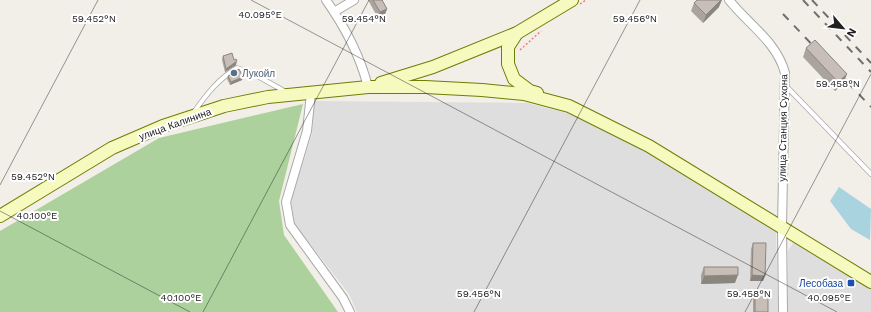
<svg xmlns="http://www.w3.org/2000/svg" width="871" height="312" viewBox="0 0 871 312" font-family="'Work Sans',sans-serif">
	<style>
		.residential { fill: #dfdede }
		.forest { fill: #acd19d }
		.water { fill: #a9d3df }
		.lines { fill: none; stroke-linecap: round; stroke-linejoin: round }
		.lane-casing { stroke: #a8a8a8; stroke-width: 5.5 }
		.street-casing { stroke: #a8a8a8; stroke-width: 10 }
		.secondary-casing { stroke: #707d04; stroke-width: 14 }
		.path { stroke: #fb7e70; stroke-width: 1.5; stroke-dasharray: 2 2; stroke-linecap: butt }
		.lane { stroke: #fff; stroke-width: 4 }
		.street { stroke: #fff; stroke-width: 8 }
		.secondary { stroke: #f7fabe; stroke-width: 12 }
		.rail { stroke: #6f6f6f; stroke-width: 2; stroke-dasharray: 8 8; stroke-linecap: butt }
		.wall { fill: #aba39d }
		.shaded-wall { fill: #8b8580 }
		.building { fill: #c7beb7; stroke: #8b8580 }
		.ticks { fill: none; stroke: #212121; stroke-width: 1; stroke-opacity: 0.45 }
		.service-dot { fill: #5c6f8a; stroke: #fff; stroke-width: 1.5 }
		.transit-dot { fill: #1a4fb4; stroke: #fff; stroke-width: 1.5 }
		.labels { text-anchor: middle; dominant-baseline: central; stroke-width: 4; stroke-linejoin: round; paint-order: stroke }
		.service-label { font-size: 10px; fill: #4e5e75; stroke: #fff; text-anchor: start }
		.street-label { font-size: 10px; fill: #212121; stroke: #fff }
		.transit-label { font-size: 10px; fill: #164399; stroke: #fff; text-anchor: end }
		.ticks-label { font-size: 10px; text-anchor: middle; fill: #212121; stroke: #fff; stroke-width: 4; stroke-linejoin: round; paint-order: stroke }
	</style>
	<rect width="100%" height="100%" fill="#f2efe8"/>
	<g class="residential">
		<path d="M314,101L527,103L567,113L634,145L776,232L778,312H357L349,294L294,223L291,201L312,134Z"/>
		<path d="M793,243H797L871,288V312H788V251Z"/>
	</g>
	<path class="forest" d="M303,104L279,201L284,235L338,312H0V231L159,138Z"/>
	<path class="water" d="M839,187L871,209L870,240L851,229L830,201Z"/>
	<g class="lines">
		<defs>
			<g id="lane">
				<path d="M785,85L871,174"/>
				<path d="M194,112C206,95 218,79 237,68L252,73L286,92"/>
			</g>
			<g id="street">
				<path d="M326,0C345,27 360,55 368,87"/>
				<path d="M729,0C748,24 777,42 785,73L782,227L783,312"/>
				<path d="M334,12L354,0"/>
				<path d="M311,93L307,131L286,202L290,225L343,298L350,312"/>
			</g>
			<g id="secondary">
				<path d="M517,33L508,47V64L514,79L530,91L537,93"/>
				<path d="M381,83L433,67L517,33L572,0"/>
				<path d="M0,216L112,148L163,126L224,106L268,97L368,87H425L482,90L524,94L569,106L649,146L871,282"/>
			</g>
		</defs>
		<use href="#lane" class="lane-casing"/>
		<use href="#street" class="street-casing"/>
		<use href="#secondary" class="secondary-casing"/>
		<g class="path">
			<path d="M580,4L586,0"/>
			<path d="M520,50L541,31"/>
		</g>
		<use href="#lane" class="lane"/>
		<use href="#street" class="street"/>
		<use href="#secondary" class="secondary"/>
		<g class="rail">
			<path d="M803,0L871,72"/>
			<path d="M812,0L871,63"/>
			<path d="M783,14L819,52"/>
			<path d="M837,71L871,107"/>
		</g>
	</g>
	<g class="wall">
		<path d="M368,0H382L387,9L385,14L378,18Z"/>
		<path d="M694,3L719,7L703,23L691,11Z"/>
		<path d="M806,48L844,82L835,91L803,57Z"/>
		<path d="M223,56L236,65L225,72L222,60Z"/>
		<path d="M228,76L243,77L242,80L230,85L227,79Z"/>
		<path d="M753,243L765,276L763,281H750L751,249Z"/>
		<path d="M704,267L735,283L701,284V275Z"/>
		<path d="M755,294L768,312H753V299Z"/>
	</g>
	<g class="shaded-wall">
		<path d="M721,0H722L719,7L703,23L706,15Z"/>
		<path d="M387,9L385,14L378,18L380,12Z"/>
		<path d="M237,61L236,65L225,72L226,69Z"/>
		<path d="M847,74L844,82L835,91L838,82Z"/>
		<path d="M243,77L242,80L230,85L231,82Z"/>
		<path d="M738,275L735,283L701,284L704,276Z"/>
		<path d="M752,275L765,276L763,281H750Z"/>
	</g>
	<g class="building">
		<path d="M373,0H382L387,9L380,12Z"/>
		<path d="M697,0H721L706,15L694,3Z"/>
		<path d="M815,40L847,74L838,82L806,48Z"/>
		<path d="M232,53L234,60L236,59L237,61L226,69L223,56Z"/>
		<path d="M239,69L243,77L231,82L228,76Z"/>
		<path d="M753,243H766L765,276L752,275Z"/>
		<path d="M704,267H738V275L704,276Z"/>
		<rect x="755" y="294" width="13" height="18"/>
	</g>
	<path class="ticks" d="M251,0L837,312M0,185L98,0M0,211L190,312M203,312L369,0M474,312L640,0M745,312L871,74"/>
	<circle class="service-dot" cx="234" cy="73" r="4"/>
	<rect class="transit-dot" x="847" y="279" width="8" height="8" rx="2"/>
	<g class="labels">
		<g class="service-label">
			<text x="242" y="73">Лукойл</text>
		</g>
		<g class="street-label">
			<text transform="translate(175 124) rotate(-20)">улица Калинина</text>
			<text transform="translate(783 128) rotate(-89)">улица Станция Сухона</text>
		</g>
		<g class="transit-label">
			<text x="843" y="283">Лесобаза</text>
		</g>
	</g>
	<g class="ticks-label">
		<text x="260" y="18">40.095°E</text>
		<text x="94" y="22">59.452°N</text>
		<text x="364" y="22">59.454°N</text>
		<text x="635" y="22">59.456°N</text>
		<text x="838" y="87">59.458°N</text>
		<text x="33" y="180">59.452°N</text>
		<text x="37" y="219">40.100°E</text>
		<text x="479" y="297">59.456°N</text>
		<text x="749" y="297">59.458°N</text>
		<text x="181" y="301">40.100°E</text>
		<text x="829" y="301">40.095°E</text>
	</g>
	<g transform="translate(843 28) rotate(118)" stroke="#ffffff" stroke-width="3" paint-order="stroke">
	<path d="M0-3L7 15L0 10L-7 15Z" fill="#212121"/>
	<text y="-6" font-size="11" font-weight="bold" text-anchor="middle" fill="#212121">N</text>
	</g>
</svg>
